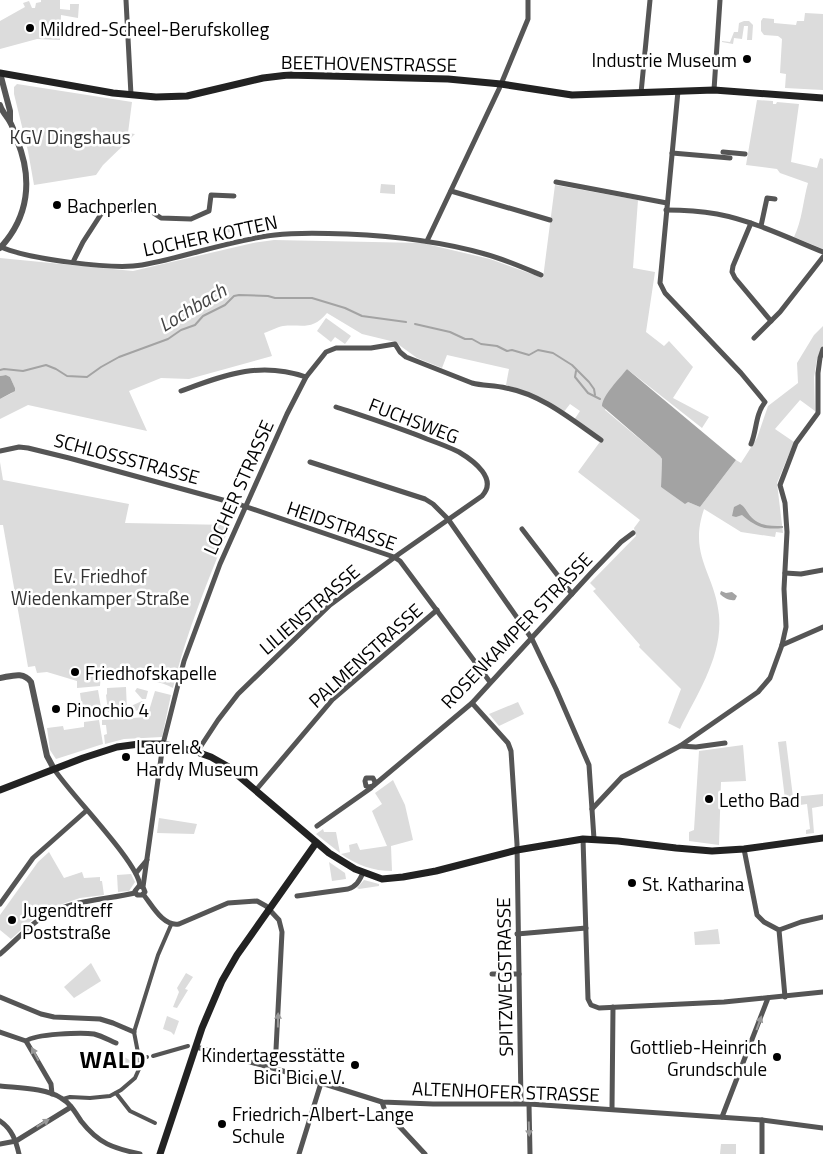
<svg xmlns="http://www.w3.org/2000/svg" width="823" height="1154" viewBox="0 0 823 1154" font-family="'Titillium Web',sans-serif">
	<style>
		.green { fill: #dcdcdc }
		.water { fill: #a3a3a3 }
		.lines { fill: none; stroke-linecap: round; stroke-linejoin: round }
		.stream { stroke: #a3a3a3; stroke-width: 2 }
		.pedestrian { stroke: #555; stroke-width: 4 }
		.minor { stroke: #555; stroke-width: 5 }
		.tertiary { stroke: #555; stroke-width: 6 }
		.secondary { stroke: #222; stroke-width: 7 }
		.oneway { fill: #999 }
		.poi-dot { fill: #000; stroke: #fff; stroke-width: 2 }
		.labels { text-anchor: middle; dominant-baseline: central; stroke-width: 5; stroke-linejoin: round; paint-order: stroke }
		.poi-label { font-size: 19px; fill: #000; stroke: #fff; text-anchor: start }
		.street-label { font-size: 19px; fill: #000; stroke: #fff }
		.park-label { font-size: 19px; fill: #333; stroke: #fff }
		.water-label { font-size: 20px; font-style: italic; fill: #444; stroke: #fff }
		.district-label { font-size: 24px; font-weight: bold; letter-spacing: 1px; fill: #000; stroke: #fff }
	</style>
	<rect width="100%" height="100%" fill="#fff"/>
	<g class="green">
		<path d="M41,0H60V9L70,10V4H79L78,18L61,15L60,40L37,39L0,49V21L25,7L23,3L29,1L32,8H35L36,3L41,2Z"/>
		<path d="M805,13L823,14V90L785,88L786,74L780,73L782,39L778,36L764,35L761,31V21L763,18L774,19V23L796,25L797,21H804Z"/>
		<path d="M744,21H749L753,25L752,40H747L748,26H744L742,39L734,38L733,44L722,42V41L730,42L734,32H738L739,23Z"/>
		<path d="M17,84L132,102L128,133L135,134L103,165L96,175L34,185L28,151L14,94V87Z"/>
		<path d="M757,100L773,101V104H776L777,102L799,104L791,162L817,168L820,158L823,159V249L794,237C802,221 803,201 808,183L780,173L777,169L746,165Z"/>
		<path d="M381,184L395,185V194L380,193Z"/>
		<path d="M555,185L638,200L633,268L655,272L646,332L664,346L669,341L693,367L673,398L709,417L702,428L627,369L605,410L660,456L662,459L661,487L688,502L700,507L736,460L741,463L757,438L768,406L798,383L797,363L814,335L823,326V345L817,359L814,377L815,411L800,400L775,429L794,442L777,483L783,533L776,532L775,537L741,532L704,509C688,556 715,573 719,615C723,656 697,694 680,729L668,723L681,689L639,647L640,645L593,591L596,589L590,583L636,536L634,528L640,520L578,472L602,439L574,420L580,411L570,404L563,413C545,400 528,391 506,385L509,369L447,355L442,368L417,358L395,342L362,334L327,313C312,331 303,324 283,326C277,327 270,331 264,333L272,356L189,379L161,378L129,391L147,431L28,405L0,419V399L12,393L15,388L10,377L6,375L0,376V258L133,271L253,243L274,240L422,243L490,259L543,278Z"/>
		<path d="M240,224L242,230L220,234L219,228Z"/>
		<path d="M326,318L351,336L345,344L335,337L331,342L317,331Z"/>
		<path d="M0,462L3,480L129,504L125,523L230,525C209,579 186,632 173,688C155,677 126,679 105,680V671H101L100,686L77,688V681L47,672L37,673L35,666L28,667L3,525H0Z"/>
		<path d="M126,687L127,711L108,712L106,695L107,694V688Z"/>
		<path d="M137,688L148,691L146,699H142L135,691Z"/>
		<path d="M98,690L102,713L83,716L80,693Z"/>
		<path d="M155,691L171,695L162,737L124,739L105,744L104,735L107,734L106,725H102V720L147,717Z"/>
		<path d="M142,701L145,704L143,710L130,711L131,706Z"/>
		<path d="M518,702L524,714L499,726L489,714Z"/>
		<path d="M99,720L103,744L56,759L50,750L47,728L63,726L64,730L84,727V722Z"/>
		<path d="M786,741L793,797L823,794V806L812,808L814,833L806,834V830L810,829L807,804L786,807L778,742Z"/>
		<path d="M743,745L746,781L721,782L719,845L689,841V832L694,830L699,751Z"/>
		<path d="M393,780L405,805L413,840L391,846L392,871C373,871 357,865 341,854L350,852L349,845L357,843L360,850L387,846L372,811L382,804L375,793Z"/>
		<path d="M159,818L197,824L194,834L157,833Z"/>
		<path d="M323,829L324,832H336L340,853L316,834Z"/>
		<path d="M49,852L64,878L82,872L84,878L100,877V881H102L104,895L80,898L42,911L11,939L0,930V915L38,862Z"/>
		<path d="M329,862L345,873L346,879L332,881Z"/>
		<path d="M131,874L135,882L129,891L118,892L117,875Z"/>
		<path d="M364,880L379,884V886L359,889L357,888Z"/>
		<path d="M718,929L720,944L695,945L694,932Z"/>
		<path d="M91,963L101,981L74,998L64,987Z"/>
		<path d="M186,973L193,977L185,989L188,990L177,1008L173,1007L179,992L177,988Z"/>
		<path d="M167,1016L179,1021L174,1035L171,1032L163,1029Z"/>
		<path d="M121,1055L131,1061L129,1068L118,1064Z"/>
		<path d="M721,1144H736V1154H720Z"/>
	</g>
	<g class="water">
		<path d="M627,369L736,460L700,507L688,502L685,504L661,487L662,459L660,456L602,406C602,396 620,378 627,369Z"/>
		<path d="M6,375L10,377L15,388V391L0,399V376Z"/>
		<path d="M740,504C745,507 745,509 748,513C757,526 768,526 783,526V528C764,530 756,527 742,515L736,517L732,516L734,507Z"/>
		<path d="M721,591L726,593L732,592L737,596L735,600C730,601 724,598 720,594Z"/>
	</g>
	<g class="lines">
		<g class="stream">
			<path d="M415,324L450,332L465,339H472L481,344L497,346L507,351L512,350L529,355L538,350L553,353L572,365L589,382L594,389L595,395"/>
			<path d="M0,370L4,369L23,371L46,365L56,369L67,376L87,377L101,367L119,357L168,339L181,330L195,325L203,316L225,305L234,296L239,295L268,296L275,298H312L345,308L362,316L406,322"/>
			<path d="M576,371L575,377L588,393L600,399"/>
		</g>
		<g class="pedestrian">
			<path d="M153,1056L188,1046"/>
			<path d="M139,1058L147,1057"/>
			<path d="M116,1093L130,1111L155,1123"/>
			<path d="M63,1099L70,1097L90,1098L110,1096L121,1090L135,1078L139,1069V1058L134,1032L158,955L171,925"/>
		</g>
		<g class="minor">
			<path d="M126,0L131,95"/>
			<path d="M714,90L720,0"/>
			<path d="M678,91L660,283L665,293L741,373L765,402C755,415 757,430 751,444"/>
			<path d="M641,93L650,0"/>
			<path d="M723,152L745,154"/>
			<path d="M672,153L730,158"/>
			<path d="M556,182L667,203"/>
			<path d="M451,191L550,220"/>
			<path d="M666,210C683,210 700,211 717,214C754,221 788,238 823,252"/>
			<path d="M751,223L733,266L732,272L735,278L771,321"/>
			<path d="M761,226L767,198L775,199"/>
			<path d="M427,241L499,89L528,19V0"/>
			<path d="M1,247C28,259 113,270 142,265C187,257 230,240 275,235C298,232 323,233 347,234C393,236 440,241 485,254C504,259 522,267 541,275"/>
			<path d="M73,262L83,242L105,208L149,210L161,218L191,219L209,211L211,195L234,196"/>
			<path d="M754,338L780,312L823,257"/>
			<path d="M181,391C225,375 259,361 306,377"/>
			<path d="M0,451L19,447L28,448L69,458L241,505L394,557L400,561L490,682"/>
			<path d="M310,462L425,499L433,504L448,519L532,639L556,689L589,765L594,839"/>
			<path d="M522,529L572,594"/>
			<path d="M785,573L801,574L823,570"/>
			<path d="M782,645L823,627"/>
			<path d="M472,703L508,743L511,751L517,844L521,1103"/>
			<path d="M680,746L696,747L725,743"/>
			<path d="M197,752L218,720L238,694L330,605L399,554L482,496C498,479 474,461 459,452C449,447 438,443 427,439C397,427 366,417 336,407"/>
			<path d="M54,769C70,794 139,863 140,886"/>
			<path d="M374,785L375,782L373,778H366L365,781L366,786L369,787L373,786L472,703L592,572L621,542L633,533"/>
			<path d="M256,790L333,699L437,610"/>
			<path d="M592,809L622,777L680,746L758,692L770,678L782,645L786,627L784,589L787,532L785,503L780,485L796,443L818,413V373L820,358L823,349"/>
			<path d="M317,826L371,788"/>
			<path d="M583,839L588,999L591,1005L599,1008L724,1002L823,992"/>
			<path d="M744,849L757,915L764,922L779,930L785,997"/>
			<path d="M136,873L147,860"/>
			<path d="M143,887L139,886L135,891L137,895H142L145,892L143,887L163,744L184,661L220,564L287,414L306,377L326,352L336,348H371L395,344L400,352L406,357L472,383C483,386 494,385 506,388C541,394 572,420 601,440"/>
			<path d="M143,894C152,905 163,927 179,924L228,903L257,901L266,906L279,920L282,932L275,1069"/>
			<path d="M297,896L348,889C357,886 359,881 363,873"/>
			<path d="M0,904L33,858L86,811"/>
			<path d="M779,930L801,922L823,917"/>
			<path d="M517,934L586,928"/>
			<path d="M0,954C14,942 27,928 41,918C67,900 106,900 135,893"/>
			<path d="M492,974H519"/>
			<path d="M0,997L41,1014L54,1017L100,1019L113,1023L134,1032"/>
			<path d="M0,1032L26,1041L51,1084L52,1094"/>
			<path d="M26,1041C35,1034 82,1032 94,1034C102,1036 109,1040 116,1043"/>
			<path d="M196,1047L283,1071L382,1102L433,1104H529L762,1120L823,1128"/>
			<path d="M0,1086C18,1088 46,1088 61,1098C70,1103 75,1112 81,1121C99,1144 113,1148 140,1154"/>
			<path d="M382,1102L385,1111L425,1154"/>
			<path d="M529,1104L530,1154"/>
			<path d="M612,1109L613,1007"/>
			<path d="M722,1117L768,998"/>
			<path d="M0,1121C12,1129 16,1141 19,1154"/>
			<path d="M0,1144L16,1141L71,1107"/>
			<path d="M299,1154L321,1083"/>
			<path d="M762,1154V1120"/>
		</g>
		<g class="tertiary">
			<path d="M0,73L10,111V121"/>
			<path d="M0,105C2,112 7,116 10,122C13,127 15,134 17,140C33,179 29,217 0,248"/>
			<path d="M0,678C12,676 23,671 31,682L47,756L54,769"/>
		</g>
		<g class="secondary">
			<path d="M0,73L113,93L156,97L187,96L263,78L288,75L448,79L501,84L572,95L714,90L823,98"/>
			<path d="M0,790L83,758L117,747L139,744H163L197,752L211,757L227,766L329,853L355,869L382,879L403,877L436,871L517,850L583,839L618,841L676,848L712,851L744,849L823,838"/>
			<path d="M160,1154L202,1028L222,981L237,955L316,843"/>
		</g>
	</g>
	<defs><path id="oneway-solid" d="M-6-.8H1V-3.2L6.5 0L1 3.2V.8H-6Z" transform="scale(1.25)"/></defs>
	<g class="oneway">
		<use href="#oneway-solid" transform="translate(278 1020) rotate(-89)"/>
		<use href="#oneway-solid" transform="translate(759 1023) rotate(-70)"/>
		<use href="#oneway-solid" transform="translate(35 1054) rotate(-118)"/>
		<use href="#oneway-solid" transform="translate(43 1123) rotate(-31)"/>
		<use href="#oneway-solid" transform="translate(529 1129) rotate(88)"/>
	</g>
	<g class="poi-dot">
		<circle cx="30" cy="28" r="5"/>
		<circle cx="747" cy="59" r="5"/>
		<circle cx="57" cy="205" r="5"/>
		<circle cx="75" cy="672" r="5"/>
		<circle cx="56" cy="709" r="5"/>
		<circle cx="126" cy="757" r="5"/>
		<circle cx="709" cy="799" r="5"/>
		<circle cx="632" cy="883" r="5"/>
		<circle cx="12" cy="920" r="5"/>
		<circle cx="777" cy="1057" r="5"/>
		<circle cx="355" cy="1065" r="5"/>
		<circle cx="222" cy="1124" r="5"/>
	</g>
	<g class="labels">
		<g class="poi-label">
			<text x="40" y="28">Mildred-Scheel-Berufskolleg</text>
			<text x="737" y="59" text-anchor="end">Industrie Museum</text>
			<text x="67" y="205">Bachperlen</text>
			<text x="85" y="672">Friedhofskapelle</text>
			<text x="66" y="709">Pinochio 4</text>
			<text x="136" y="746">Laurel &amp;<tspan x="136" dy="22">Hardy Museum</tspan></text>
			<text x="719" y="799">Letho Bad</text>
			<text x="642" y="883">St. Katharina</text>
			<text x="22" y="909">Jugendtreff<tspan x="22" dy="22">Poststraße</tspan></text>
			<text x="767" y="1046" text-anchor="end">Gottlieb-Heinrich<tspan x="767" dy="22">Grundschule</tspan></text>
			<text x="345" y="1054" text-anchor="end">Kindertagesstätte<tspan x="345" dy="22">Bici Bici e.V.</tspan></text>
			<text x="232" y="1113">Friedrich-Albert-Lange<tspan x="232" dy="22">Schule</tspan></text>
		</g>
		<g class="street-label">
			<text transform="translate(369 63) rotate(1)">BEETHOVENSTRASSE</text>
			<text transform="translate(210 235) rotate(-12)">LOCHER KOTTEN</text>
			<text transform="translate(414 420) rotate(21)">FUCHSWEG</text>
			<text transform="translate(127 458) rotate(15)">SCHLOSSSTRASSE</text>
			<text transform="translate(238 487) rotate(-66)">LOCHER STRASSE</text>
			<text transform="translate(342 525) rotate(19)">HEIDSTRASSE</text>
			<text transform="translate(309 609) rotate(-41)">LILIENSTRASSE</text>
			<text transform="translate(516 630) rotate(-46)">ROSENKAMPER STRASSE</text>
			<text transform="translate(365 655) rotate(-42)">PALMENSTRASSE</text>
			<text transform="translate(504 977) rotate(-91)">SPITZWEGSTRASSE</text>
			<text transform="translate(506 1091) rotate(2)">ALTENHOFER STRASSE</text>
		</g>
		<g class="park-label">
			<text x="70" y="136">KGV Dingshaus</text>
			<text x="100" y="575">Ev. Friedhof<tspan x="100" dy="22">Wiedenkamper Straße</tspan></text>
		</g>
		<g class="water-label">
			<text transform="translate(192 307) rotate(-31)">Lochbach</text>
		</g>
		<g class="district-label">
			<text x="113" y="1059">WALD</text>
		</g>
	</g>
</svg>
